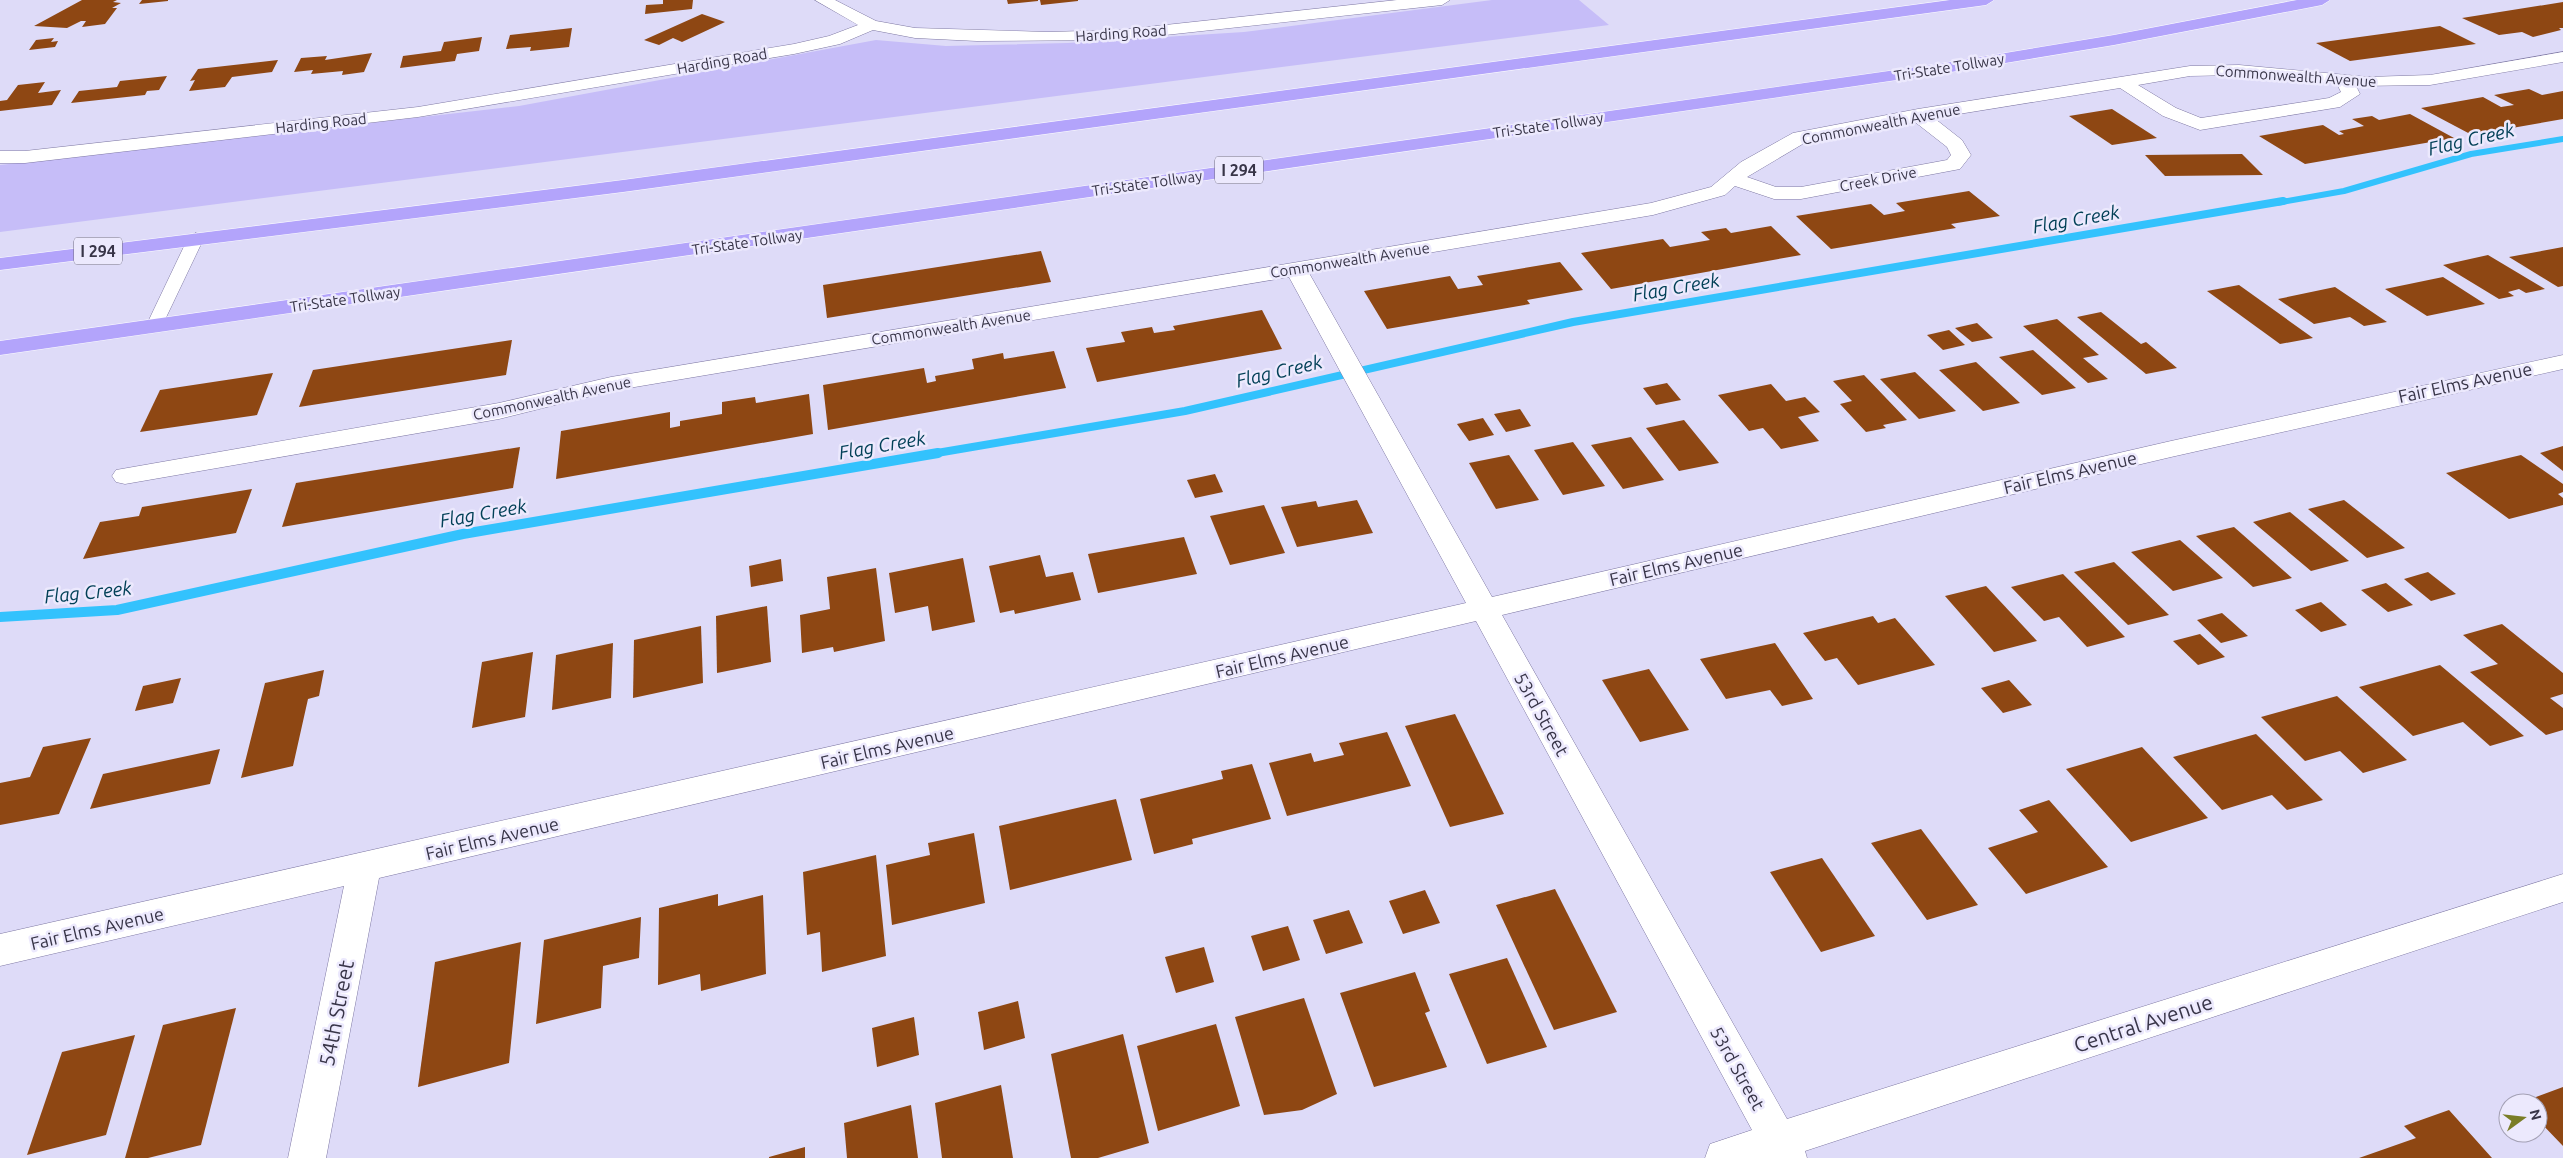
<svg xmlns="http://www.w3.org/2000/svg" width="2563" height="1158" viewBox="0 0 2563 1158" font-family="Ubuntu,sans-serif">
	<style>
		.green { fill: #c6bdf8 }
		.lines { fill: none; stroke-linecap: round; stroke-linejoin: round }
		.stream-far2 { stroke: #33c2fd; stroke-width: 6 }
		.stream-far1 { stroke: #33c2fd; stroke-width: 8 }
		.stream { stroke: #33c2fd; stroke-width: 10 }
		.building { fill: #8e4713 }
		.lane-casing { stroke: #7e78a3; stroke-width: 1 }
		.street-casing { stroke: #7e78a3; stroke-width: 1 }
		.highway-casing { stroke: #fff; stroke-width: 1 }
		.lane { fill: #fff; fill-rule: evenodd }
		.street { fill: #fff; fill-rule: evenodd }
		.highway { fill: #b3a4fb; fill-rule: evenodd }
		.labels { text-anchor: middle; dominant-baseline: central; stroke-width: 5; stroke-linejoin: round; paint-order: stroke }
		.far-street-label { font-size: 15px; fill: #383548; stroke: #ece9fd }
		.shield { fill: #ece9fd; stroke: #6e6b7e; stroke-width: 1 }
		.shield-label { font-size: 16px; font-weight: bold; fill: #383548 }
		.street-label { font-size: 18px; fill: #383548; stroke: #ece9fd }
		.water-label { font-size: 19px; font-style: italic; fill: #024057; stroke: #ece9fd }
		.near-street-label { font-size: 21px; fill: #383548; stroke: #ece9fd }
	</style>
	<rect width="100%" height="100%" fill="#dedbf8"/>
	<path class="green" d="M1492,0H1579L1609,25L0,232V165L519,106L876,40L946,46L1068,43L1244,32Z"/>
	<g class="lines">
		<path class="stream-far2" d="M2276,203L2344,191L2471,154L2563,139"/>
		<path class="stream-far1" d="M931,454L1185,411L1573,322L2283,201"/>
		<path class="stream" d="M0,617L117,610L463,534L938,453"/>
	</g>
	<g class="building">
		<path d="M82,0H117L113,2L121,3L112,8H117L105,24L82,27L86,21H81L67,28L34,26Z"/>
		<path d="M142,0H168V1L139,4Z"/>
		<path d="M663,0H693L692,9L645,14L646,5L663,4Z"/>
		<path d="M1007,0H1038V1L1008,4Z"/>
		<path d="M1040,0H1078V1L1041,5Z"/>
		<path d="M2563,2V28H2559L2561,30L2533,37L2522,32L2499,35L2462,18Z"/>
		<path d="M702,14L725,22L682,42L673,38L659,45L644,40Z"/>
		<path d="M2440,26L2476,44L2350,61L2316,43Z"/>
		<path d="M572,28L569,47L530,51L531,47L506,49L510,35Z"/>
		<path d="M482,37L479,51L457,54L455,61L400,68L403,56L441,51L444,42Z"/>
		<path d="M54,38L51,42L58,41L55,47L29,50L36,40Z"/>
		<path d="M372,53L364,72L342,75L343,71L311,74L313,70L294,72L301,58L327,56L325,60Z"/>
		<path d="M278,60L272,72L232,77L225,87L189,91L195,80L190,81L198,69Z"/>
		<path d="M167,76L159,90L147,91L145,95L71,103L79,91L117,87L120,81Z"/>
		<path d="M45,82L38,93L61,90L52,105L0,111V101L7,100L18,85Z"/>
		<path d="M2529,89L2542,95L2563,91V119L2472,135L2421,108L2483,97L2501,107L2514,105L2494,95Z"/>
		<path d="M2112,109L2157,138L2112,145L2069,116Z"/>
		<path d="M2410,114L2454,138L2305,164L2259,136L2323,125L2339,135L2344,134L2339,131L2364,126L2352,119L2372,116L2379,120Z"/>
		<path d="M2242,154L2263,175L2165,176L2145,155Z"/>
		<path d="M1969,191L2000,216L1951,224L1956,228L1831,249L1796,216L1871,204L1884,215L1905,211L1896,203Z"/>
		<path d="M1771,226L1801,255L1611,289L1581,253L1663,239L1670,247L1710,240L1701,232L1726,228L1731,233Z"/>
		<path d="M2563,247V286L2558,287L2509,257Z"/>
		<path d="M1041,251L1051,282L827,318L823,285Z"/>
		<path d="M2488,255L2545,289L2526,293L2519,289L2508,292L2514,296L2499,299L2443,265Z"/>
		<path d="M1560,262L1583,290L1527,300L1530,304L1387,329L1364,291L1450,276L1458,289L1483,285L1477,276Z"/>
		<path d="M2443,277L2485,304L2427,316L2385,289Z"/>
		<path d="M2239,285L2313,338L2280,344L2207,291Z"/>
		<path d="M2335,287L2387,322L2364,326L2350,317L2314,324L2278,299Z"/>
		<path d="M1262,310L1282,349L1097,382L1086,348L1125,342L1121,332L1152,327L1154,333L1175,330L1173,326Z"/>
		<path d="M2101,312L2141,344L2146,342L2177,368L2146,374L2077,317Z"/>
		<path d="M2057,319L2099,355L2083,358L2108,379L2088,383L2023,326Z"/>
		<path d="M1977,323L1993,338L1972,342L1955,328Z"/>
		<path d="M1949,330L1965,345L1943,350L1927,335Z"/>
		<path d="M512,340L506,375L299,407L313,370Z"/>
		<path d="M2033,350L2076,388L2042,395L1999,357Z"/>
		<path d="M1054,351L1066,388L828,430L823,385L924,368L927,383L936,381L935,376L974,369L972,359L1003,353L1004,359Z"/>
		<path d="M1976,362L2020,403L1983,411L1939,370Z"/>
		<path d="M1915,372L1956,411L1919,419L1880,379Z"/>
		<path d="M273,373L257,415L140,432L160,390Z"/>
		<path d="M1864,375L1907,420L1883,425L1886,428L1866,432L1840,404L1852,401L1833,381Z"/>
		<path d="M1667,383L1681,400L1656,405L1643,388Z"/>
		<path d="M1771,384L1786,401L1805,397L1820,412L1798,417L1819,441L1781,449L1763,428L1749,431L1718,395Z"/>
		<path d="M809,394L813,434L556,479L561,431L670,412V428L680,426V421L722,414V402L755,397L756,403Z"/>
		<path d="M1520,409L1531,426L1506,432L1494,414Z"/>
		<path d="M1483,418L1494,435L1469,441L1457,424Z"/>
		<path d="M1684,420L1719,463L1679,471L1646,428Z"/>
		<path d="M1631,437L1664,480L1623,489L1591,445Z"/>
		<path d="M1573,442L1605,486L1563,495L1534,450Z"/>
		<path d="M2563,446V471L2540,453Z"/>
		<path d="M520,447L513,488L282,527L296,483Z"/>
		<path d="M1509,455L1539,500L1496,509L1469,463Z"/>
		<path d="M2521,455L2563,484V492L2558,494L2563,498V505L2509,519L2446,473Z"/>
		<path d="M1215,474L1223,492L1195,498L1187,480Z"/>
		<path d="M252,489L236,533L83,559L100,522L139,516L142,507Z"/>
		<path d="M1357,500L1373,533L1297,547L1281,507L1316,501L1318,507Z"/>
		<path d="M2344,500L2405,548L2367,558L2308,509Z"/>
		<path d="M1264,505L1285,553L1230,565L1210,516Z"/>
		<path d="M2290,512L2349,561L2311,571L2253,522Z"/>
		<path d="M2234,527L2292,578L2253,587L2196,536Z"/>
		<path d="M1184,537L1197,574L1098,593L1088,554Z"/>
		<path d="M2180,540L2223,578L2173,591L2131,552Z"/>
		<path d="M1040,555L1046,577L1073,572L1081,600L1015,614L1014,610L1000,613L989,566Z"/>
		<path d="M963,558L975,622L932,631L928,606L895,613L889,573Z"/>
		<path d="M781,559L783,581L751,587L749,566Z"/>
		<path d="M2114,562L2169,615L2128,625L2074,572Z"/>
		<path d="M876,568L885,641L834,652L833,647L802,653L800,615L830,609L827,577Z"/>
		<path d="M2428,572L2456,594L2431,601L2404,579Z"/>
		<path d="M2063,574L2125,637L2087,647L2059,617L2044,621L2011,587Z"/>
		<path d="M2386,583L2413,605L2388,612L2361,590Z"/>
		<path d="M1986,586L2037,641L1994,652L1945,596Z"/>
		<path d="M2321,602L2347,625L2321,632L2295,610Z"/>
		<path d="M767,606L771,662L717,673L716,616Z"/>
		<path d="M2222,613L2248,636L2221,643L2197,620Z"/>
		<path d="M1873,616L1878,623L1895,618L1935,665L1858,685L1837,658L1825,661L1803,633Z"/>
		<path d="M2502,624L2563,673V694L2550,698L2563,708V730L2546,735L2470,672L2498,664L2463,635Z"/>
		<path d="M701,626L703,683L633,698L634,640Z"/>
		<path d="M2200,634L2225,657L2198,665L2173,641Z"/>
		<path d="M613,643L611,698L552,710L556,655Z"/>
		<path d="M1775,643L1813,699L1782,706L1770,690L1726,699L1700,659Z"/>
		<path d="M533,652L525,717L472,728L482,662Z"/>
		<path d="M2440,665L2524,736L2490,746L2463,722L2413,736L2359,687Z"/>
		<path d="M1649,669L1689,730L1640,742L1602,680Z"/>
		<path d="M324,670L319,696L308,699L293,766L241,778L265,683Z"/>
		<path d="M181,678L173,703L135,711L143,686Z"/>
		<path d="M2009,680L2032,705L2003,713L1981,688Z"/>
		<path d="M2337,696L2407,760L2363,773L2340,751L2305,761L2261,717Z"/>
		<path d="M1455,714L1504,814L1450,827L1405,726Z"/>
		<path d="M1387,732L1411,786L1287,816L1269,763L1311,753L1314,762L1344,755L1339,743Z"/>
		<path d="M2256,734L2323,800L2287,810L2272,795L2222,810L2173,757Z"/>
		<path d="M91,738L59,814L0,825V783L30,777L43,747Z"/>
		<path d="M2142,747L2208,818L2131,842L2066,769Z"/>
		<path d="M220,749L210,784L90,809L103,774Z"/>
		<path d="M1252,764L1271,819L1192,839L1193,844L1154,854L1140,799L1223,779L1221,771Z"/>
		<path d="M1116,799L1132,860L1010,890L999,826Z"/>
		<path d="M2049,800L2108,867L2026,894L1988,848L2038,832L2019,810Z"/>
		<path d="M1921,829L1978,905L1927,920L1871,843Z"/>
		<path d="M974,833L985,903L892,925L886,865L930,855L928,843Z"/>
		<path d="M876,855L886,956L822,972L820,932L807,935L803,872Z"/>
		<path d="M1822,858L1875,936L1821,952L1770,872Z"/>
		<path d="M1555,889L1617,1012L1554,1030L1496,905Z"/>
		<path d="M1425,890L1440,923L1403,934L1389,901Z"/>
		<path d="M718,894V906L763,895L766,974L701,991L700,974L658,985L659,908Z"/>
		<path d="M1349,910L1363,943L1326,954L1313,920Z"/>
		<path d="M641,917L639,958L603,966L601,1008L536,1024L544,940Z"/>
		<path d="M1288,926L1300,960L1263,971L1251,936Z"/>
		<path d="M521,942L509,1063L418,1087L435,962Z"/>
		<path d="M1204,947L1214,982L1176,993L1165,957Z"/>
		<path d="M1507,958L1547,1047L1487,1064L1449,974Z"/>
		<path d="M1415,972L1430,1011L1425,1013L1447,1067L1374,1087L1340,993Z"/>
		<path d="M1304,998L1337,1094L1302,1110L1264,1115L1235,1017Z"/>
		<path d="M1018,1001L1025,1038L984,1050L978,1012Z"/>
		<path d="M236,1008L201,1145L148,1158H125L163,1025Z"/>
		<path d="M914,1017L919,1055L877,1067L872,1028Z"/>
		<path d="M1216,1024L1240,1106L1158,1131L1137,1046Z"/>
		<path d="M1123,1034L1149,1143L1098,1158H1071L1051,1054Z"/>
		<path d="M135,1035L106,1135L27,1155L62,1052Z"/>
		<path d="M1001,1085L1013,1158H942L935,1103Z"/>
		<path d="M2563,1087V1146L2538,1120V1103H2520Z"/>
		<path d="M911,1105L918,1158H847L844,1123Z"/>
		<path d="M2449,1110L2492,1158H2359L2416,1138L2404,1126Z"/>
		<path d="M805,1147V1158H769V1157Z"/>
	</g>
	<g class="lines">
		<defs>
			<path id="lane" d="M196,233L204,238L162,326L160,329H148L146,326L188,238Z"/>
			<g id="street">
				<path d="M815,0H835L876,21L915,28L1048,32L1119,30L1397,0H1450L1442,5L1119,40L977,41L915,38L873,30L840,44L794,54L418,117L25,163H0V151H25L418,107L794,44L829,36L858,25Z"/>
				<path d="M2563,52V62L2430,85L2356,86L2360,94L2340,107L2200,130L2163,116L2120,88L1934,118L1962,140L1971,155L1960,169L1801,199H1774L1735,186L1725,195L1653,215L1309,273L1492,597L2171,441L2563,355V369L2171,457L1502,615L1787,1119L2563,874V902L1805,1151L1807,1158H1705L1710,1144L1752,1130L1476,621L379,878L326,1158H288L344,886L0,966V934L1466,603L1289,277L611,391L499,419L125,484L116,482L112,476L116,470L499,403L611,377L1651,203L1711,187L1741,162L1793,133L1918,109L2190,66L2239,65L2368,77L2430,75ZM2239,75L2337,84L2341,92L2329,98L2201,118L2176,108L2138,85L2190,76ZM1915,122L1947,147L1951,155L1947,160L1801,187H1776L1747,177L1806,142Z"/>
			</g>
			<g id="highway">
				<path d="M1950,0H1994L1986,5L623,192L0,270V258L623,180Z"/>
				<path d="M2297,0H2330L2322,5L2114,45L1945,73L0,355V341L1945,63L2114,35Z"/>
			</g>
		</defs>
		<use href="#lane" class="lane-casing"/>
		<use href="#street" class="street-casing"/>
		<use href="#highway" class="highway-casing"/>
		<use href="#lane" class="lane"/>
		<use href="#street" class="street"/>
		<use href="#highway" class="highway"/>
	</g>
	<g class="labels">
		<g class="far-street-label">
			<text transform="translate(1121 33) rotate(-4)">Harding Road</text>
			<text transform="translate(722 61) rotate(-10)">Harding Road</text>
			<text transform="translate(1949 67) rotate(-9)">Tri-State Tollway</text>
			<text transform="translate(2296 76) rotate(4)">Commonwealth Avenue</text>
			<text transform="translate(321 123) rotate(-6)">Harding Road</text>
			<text transform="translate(1881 124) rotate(-11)">Commonwealth Avenue</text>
			<text transform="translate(1548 125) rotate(-8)">Tri-State Tollway</text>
			<text transform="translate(1878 179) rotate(-11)">Creek Drive</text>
			<text transform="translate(1147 183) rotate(-8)">Tri-State Tollway</text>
			<text transform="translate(747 242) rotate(-8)">Tri-State Tollway</text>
			<text transform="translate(1350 260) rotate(-9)">Commonwealth Avenue</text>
			<text transform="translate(345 299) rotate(-8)">Tri-State Tollway</text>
			<text transform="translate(951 327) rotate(-9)">Commonwealth Avenue</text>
			<text transform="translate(552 398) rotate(-12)">Commonwealth Avenue</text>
		</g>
		<g class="shield">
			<rect x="1215" y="156.5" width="48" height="27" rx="4"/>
			<rect x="74" y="237.5" width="48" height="27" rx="4"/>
		</g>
		<g class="shield-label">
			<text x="1239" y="170">I 294</text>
			<text x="98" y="251">I 294</text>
		</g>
		<g class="street-label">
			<text transform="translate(2465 382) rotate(-12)">Fair Elms Avenue</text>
			<text transform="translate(2070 472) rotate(-13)">Fair Elms Avenue</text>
			<text transform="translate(1676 564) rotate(-13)">Fair Elms Avenue</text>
			<text transform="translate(1282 656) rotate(-13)">Fair Elms Avenue</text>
			<text transform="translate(1542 714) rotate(61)">53rd Street</text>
			<text transform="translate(887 747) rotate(-13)">Fair Elms Avenue</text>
			<text transform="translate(492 838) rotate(-13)">Fair Elms Avenue</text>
			<text transform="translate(97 928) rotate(-13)">Fair Elms Avenue</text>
			<text transform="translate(1738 1068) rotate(61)">53rd Street</text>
		</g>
		<g class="water-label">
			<text transform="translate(2471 139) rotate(-13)">Flag Creek</text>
			<text transform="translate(2076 219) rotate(-10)">Flag Creek</text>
			<text transform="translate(1676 287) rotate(-10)">Flag Creek</text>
			<text transform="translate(1279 371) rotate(-13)">Flag Creek</text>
			<text transform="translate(882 445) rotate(-10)">Flag Creek</text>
			<text transform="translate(483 513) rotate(-10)">Flag Creek</text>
			<text transform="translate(88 592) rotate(-6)">Flag Creek</text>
		</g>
		<g class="near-street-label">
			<text transform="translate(336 1013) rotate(-79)">54th Street</text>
			<text transform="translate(2143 1023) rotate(-18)">Central Avenue</text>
		</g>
	</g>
	<g transform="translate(2523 1118) rotate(75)"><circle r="24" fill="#ece9fd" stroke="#a4a1b5"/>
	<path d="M0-4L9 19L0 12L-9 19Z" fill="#7a7d26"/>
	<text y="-8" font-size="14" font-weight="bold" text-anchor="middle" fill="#383548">N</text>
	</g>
</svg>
